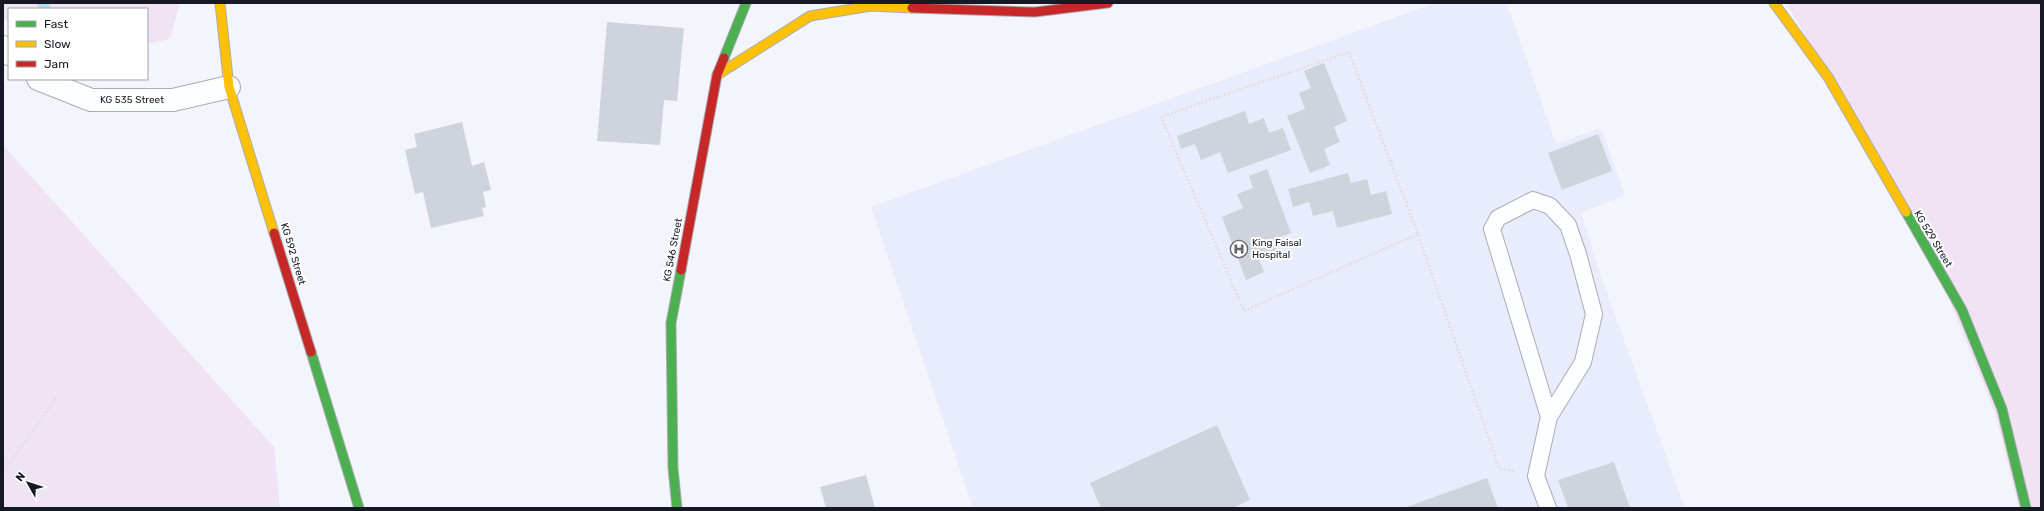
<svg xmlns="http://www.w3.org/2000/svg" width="2044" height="511" viewBox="0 0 2044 511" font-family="Rubik,sans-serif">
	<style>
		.built { fill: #e9ecfc }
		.green { fill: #f0e3f4 }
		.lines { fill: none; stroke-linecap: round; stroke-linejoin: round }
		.stream { stroke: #b5dcf0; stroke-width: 9 }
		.building { fill: #cfd3db }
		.lane-casing { stroke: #aaacb4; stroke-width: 18 }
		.street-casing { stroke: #aaacb4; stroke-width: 24 }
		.fast-casing { stroke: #aaacb4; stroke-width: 11 }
		.slow-casing { stroke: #aaacb4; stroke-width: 11 }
		.jam-casing { stroke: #aaacb4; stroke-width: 11 }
		.path { stroke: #e0e0e2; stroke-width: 2.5; stroke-dasharray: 2 2; stroke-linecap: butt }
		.lane { stroke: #fdfeff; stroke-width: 16 }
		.street { stroke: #fdfeff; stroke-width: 22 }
		.fast { stroke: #4caf50; stroke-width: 9 }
		.slow { stroke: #ffc107; stroke-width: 9 }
		.jam { stroke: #c62828; stroke-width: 9 }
		.labels { text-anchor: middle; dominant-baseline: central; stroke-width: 4; stroke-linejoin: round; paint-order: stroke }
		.street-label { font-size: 10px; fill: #161823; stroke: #fff }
		.poi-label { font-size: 10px; fill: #161823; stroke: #fff; text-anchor: start }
	</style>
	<rect width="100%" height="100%" fill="#f4f5fc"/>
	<path class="built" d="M1435,3H1507L1556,144L1601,128L1625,195L1581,213L1604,285L1685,508H973L871,207Z"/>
	<g class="green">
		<path d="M3,3H180L170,39L147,44V9H9V22L3,19Z"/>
		<path d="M1786,3H2041V508H2019L1996,416L1927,244Z"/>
		<path d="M3,145L274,447L280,508H3Z"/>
	</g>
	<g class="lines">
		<path class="stream" d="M41,3L47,9"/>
	</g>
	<g class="building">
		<path d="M607,22L684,28L677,101L664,100L660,145L597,141Z"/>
		<path d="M1324,63L1347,121L1334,127L1340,142L1324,149L1330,165L1310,173L1287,116L1305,109L1299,93L1311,88L1304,71Z"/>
		<path d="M1245,111L1249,124L1264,118L1269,133L1283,128L1291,150L1228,173L1220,152L1201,160L1195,144L1181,149L1177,136Z"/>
		<path d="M462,122L472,166L484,162L491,190L483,192L486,207L482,208L484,216L431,228L423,192L415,194L405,150L417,147L414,134Z"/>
		<path d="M1598,134L1612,171L1562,190L1548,153Z"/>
		<path d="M1267,169L1291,233L1273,240L1278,252L1259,259L1264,272L1246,280L1222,217L1243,208L1237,194L1253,188L1249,176Z"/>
		<path d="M1348,173L1351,183L1367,179L1371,195L1386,191L1392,214L1337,228L1333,211L1313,216L1309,202L1293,207L1288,189Z"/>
		<path d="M1217,425L1250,500L1233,508H1101L1090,483Z"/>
		<path d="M1614,462L1630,508H1568L1558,480Z"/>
		<path d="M866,475L875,508H826L820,487Z"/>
		<path d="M1487,478L1498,508H1404Z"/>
	</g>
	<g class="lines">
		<defs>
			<path id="lane" d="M1548,508L1536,476L1549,417L1583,362L1594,314L1578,254L1568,225L1550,206L1533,200L1498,218L1492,229L1549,417"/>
			<g id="street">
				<path d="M3,47L9,54"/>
				<path d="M38,79L91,100H173L229,87"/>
			</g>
			<g id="fast">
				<path d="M724,58L746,3"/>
				<path d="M1906,212L1962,310L2002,409L2026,508"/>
				<path d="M311,352L359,508"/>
				<path d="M677,508L673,468L671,323L681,270"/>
			</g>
			<g id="slow">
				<path d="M220,3L229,87L274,233"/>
				<path d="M1774,3L1828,77L1906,212"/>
				<path d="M717,75L810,16L871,6L912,8"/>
			</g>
			<g id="jam">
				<path d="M912,8L1035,12L1108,3"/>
				<path d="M274,233L311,352"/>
				<path d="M681,270L717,75L724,58"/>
			</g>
		</defs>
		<use href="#lane" class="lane-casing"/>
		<use href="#street" class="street-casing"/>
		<use href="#fast" class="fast-casing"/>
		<use href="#slow" class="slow-casing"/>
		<use href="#jam" class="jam-casing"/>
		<g class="path">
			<path d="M1418,234L1244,311L1161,117L1349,52L1418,234L1499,468L1514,471"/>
			<path d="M3,471L23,445L57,396"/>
		</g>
		<use href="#lane" class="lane"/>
		<use href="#street" class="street"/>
		<use href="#fast" class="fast"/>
		<use href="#slow" class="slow"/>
		<use href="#jam" class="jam"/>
	</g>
	<defs>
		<symbol id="hospital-ring" viewBox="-11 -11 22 22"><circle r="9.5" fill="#fff" stroke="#64656f" stroke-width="1.5"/><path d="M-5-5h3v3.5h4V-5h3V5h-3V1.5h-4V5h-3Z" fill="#64656f"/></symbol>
	</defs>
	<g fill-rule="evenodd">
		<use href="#hospital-ring" x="1229" y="239" width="20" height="20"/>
	</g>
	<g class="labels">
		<g class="street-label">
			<text x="132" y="100">KG 535 Street</text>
			<text transform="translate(1933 239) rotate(59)">KG 529 Street</text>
			<text transform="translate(673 250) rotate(-79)">KG 546 Street</text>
			<text transform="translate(293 254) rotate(73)">KG 592 Street</text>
		</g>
		<g class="poi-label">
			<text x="1252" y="243">King Faisal<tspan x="1252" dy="12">Hospital</tspan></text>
		</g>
	</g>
	<rect width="2044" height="511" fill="none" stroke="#161823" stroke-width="8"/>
	<rect x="8" y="8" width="140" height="72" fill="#ffffff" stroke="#a2a3a7"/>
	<rect x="16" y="21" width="20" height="6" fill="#4caf50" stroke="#a2a3a7"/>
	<text x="44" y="28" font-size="12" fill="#161823">Fast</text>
	<rect x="16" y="41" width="20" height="6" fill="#ffc107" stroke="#a2a3a7"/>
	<text x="44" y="48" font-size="12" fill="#161823">Slow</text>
	<rect x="16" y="61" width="20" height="6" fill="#c62828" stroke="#a2a3a7"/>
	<text x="44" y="68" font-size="12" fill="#161823">Jam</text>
	<g transform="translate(28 483) rotate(309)" stroke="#ffffff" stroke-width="3" paint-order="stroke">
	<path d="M0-3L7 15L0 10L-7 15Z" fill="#161823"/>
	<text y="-6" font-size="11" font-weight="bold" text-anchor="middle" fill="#161823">N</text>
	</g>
</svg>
